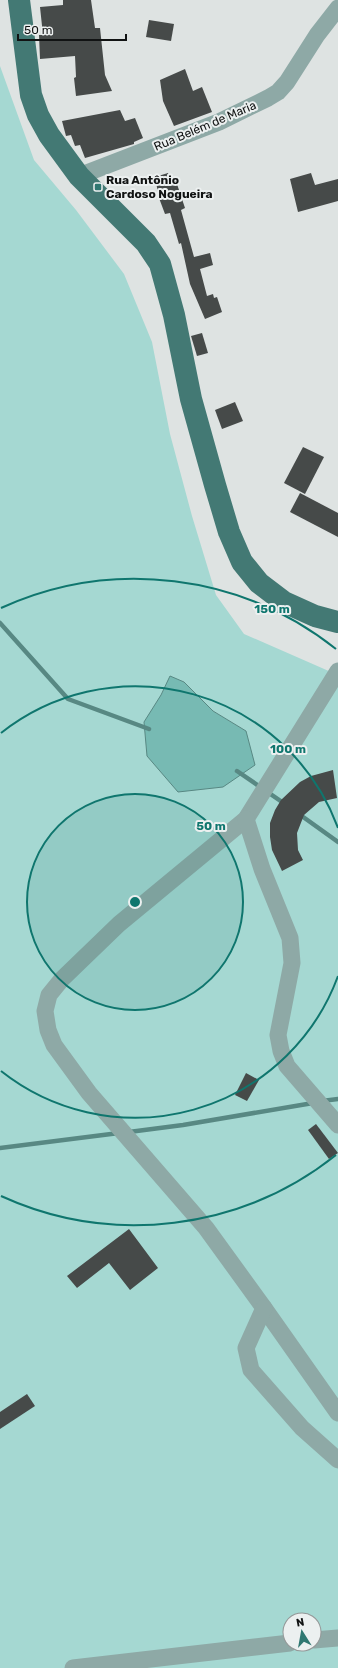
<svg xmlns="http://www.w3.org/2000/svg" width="338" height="1668" viewBox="0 0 338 1668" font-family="Rubik,sans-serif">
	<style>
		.green { fill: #a5d8d2; fill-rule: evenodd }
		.water { fill: #77bab3; stroke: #588883 }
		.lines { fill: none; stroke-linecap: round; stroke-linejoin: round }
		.stream { stroke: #588883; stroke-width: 4.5 }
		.building { fill: #464a49 }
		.minor { stroke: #8ea9a6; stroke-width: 17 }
		.major { stroke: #437974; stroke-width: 22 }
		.ring { fill: none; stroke: #0f766e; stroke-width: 2 }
		.poi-dot { fill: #2f7771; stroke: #ecf0f0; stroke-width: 1.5 }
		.labels { text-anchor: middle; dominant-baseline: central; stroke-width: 4; stroke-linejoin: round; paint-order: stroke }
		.street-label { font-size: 12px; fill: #111313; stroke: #ecf0f0 }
		.poi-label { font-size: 12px; font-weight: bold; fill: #111313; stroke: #ecf0f0; text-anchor: start }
		.centre { fill: #0f766e; stroke: #ecf0f0; stroke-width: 2 }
		.ring-label { font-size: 12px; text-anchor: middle; font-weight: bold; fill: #0f766e; stroke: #ecf0f0; stroke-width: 4; stroke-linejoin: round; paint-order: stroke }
	</style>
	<rect width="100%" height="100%" fill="#dee3e2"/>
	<path class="green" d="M0,66L34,160L76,210L124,274L152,342L170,434L192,516L216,595L244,634L331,672L338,673V1668H0ZM170,677L184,682L213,711L246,731L161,695ZM290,1620H314V1644H290Z"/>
	<path class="water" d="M170,676L184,682L213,711L246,731L255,765L223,787L178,792L147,756L144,722L161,695Z"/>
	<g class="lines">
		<g class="stream">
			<path d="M0,623L68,699L149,729"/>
			<path d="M237,771L285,804"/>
			<path d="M299,814L338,842"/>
			<path d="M322,1101L338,1099"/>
			<path d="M129,1132L183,1125L313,1103"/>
			<path d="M0,1148L119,1133"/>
		</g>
	</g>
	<g class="building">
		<path d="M63,0H91L95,28H100L105,75L112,91L76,96L74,78L76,77L75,56L40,59L39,35H43L40,7L63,5Z"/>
		<path d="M149,20L174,24L171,41L146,37Z"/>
		<path d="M185,69L193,91L202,87L212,112L174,126L163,101L160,80Z"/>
		<path d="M120,110L125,121L135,118L143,138L134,142V144L85,158L80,145L75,146L71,135L66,136L62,121Z"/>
		<path d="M168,173L171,182L176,181L185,208L181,210L194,257L210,253L213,265L200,269L207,296L213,294L214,298L217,297L222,312L205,319L190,284L181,243L179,244L170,213L165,214L159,198L155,177Z"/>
		<path d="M311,173L315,185L338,179V201L298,212L290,179Z"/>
		<path d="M202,333L208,353L197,356L191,336Z"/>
		<path d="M235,402L243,421L222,429L215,410Z"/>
		<path d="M303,447L324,457L305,494L284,483Z"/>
		<path d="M300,493L338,513V537L290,512Z"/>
		<path d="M333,770L337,798L319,802L304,815L297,833L298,850L303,860L282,871L272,850L270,837V823L275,810L281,800L300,782L311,776Z"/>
		<path d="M246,1073L259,1080L247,1101L235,1095Z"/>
		<path d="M316,1124L338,1153L329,1159L308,1130Z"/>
		<path d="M129,1229L158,1268L130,1290L109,1263L77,1288L67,1276Z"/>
		<path d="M27,1394L35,1406L0,1429V1412Z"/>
	</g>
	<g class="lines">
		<g class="minor">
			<path d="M79,176L219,122L268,98L278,92L287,82L317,35L338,8"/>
			<path d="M338,671L246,819L119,924L62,979L49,995L45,1011L48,1030L54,1045L89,1093L206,1228L264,1308L338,1413"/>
			<path d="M246,819L262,869L290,938L292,963L278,1035L281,1051L287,1066L338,1125"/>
			<path d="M264,1308L246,1348L251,1370L302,1428L338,1460"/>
			<path d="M314,1640L338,1638"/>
			<path d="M73,1668L290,1643"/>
		</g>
		<path class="major" d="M19,0L31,95L38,115L49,135L79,176L146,243L160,264L174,315L191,399L215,485L229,532L242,562L259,583L284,602L315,616L338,622"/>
	</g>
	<circle cx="135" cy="902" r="108" fill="#0f766e" fill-opacity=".12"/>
	<g class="ring">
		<circle cx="135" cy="902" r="108"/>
		<path d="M338 976A216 216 0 0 1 1 1071M1 733A216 216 0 0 1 338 828"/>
		<path d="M336 1155A323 323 0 0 1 1 1196M1 608A323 323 0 0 1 336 649"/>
	</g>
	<rect class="poi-dot" x="94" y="183" width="8" height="8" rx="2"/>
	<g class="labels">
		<g class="street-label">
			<text transform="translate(205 126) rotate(-23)">Rua Belém de Maria</text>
		</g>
		<g class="poi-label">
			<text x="106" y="180">Rua Antônio<tspan x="106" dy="14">Cardoso Nogueira</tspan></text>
		</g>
	</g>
	<circle cx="135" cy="902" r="6" class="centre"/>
	<g class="ring-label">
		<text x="272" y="613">150 m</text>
		<text x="288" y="753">100 m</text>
		<text x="211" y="830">50 m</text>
	</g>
	<g transform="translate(302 1632) rotate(349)"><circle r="19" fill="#ecf0f0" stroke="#949898"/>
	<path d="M0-3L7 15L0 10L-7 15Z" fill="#2f7771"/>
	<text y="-6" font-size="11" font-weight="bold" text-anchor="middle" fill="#111313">N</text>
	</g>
	<path d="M18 34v6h108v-6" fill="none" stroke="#111313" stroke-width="2"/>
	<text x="24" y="34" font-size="12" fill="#111313" stroke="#ecf0f0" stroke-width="3" paint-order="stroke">50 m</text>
</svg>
